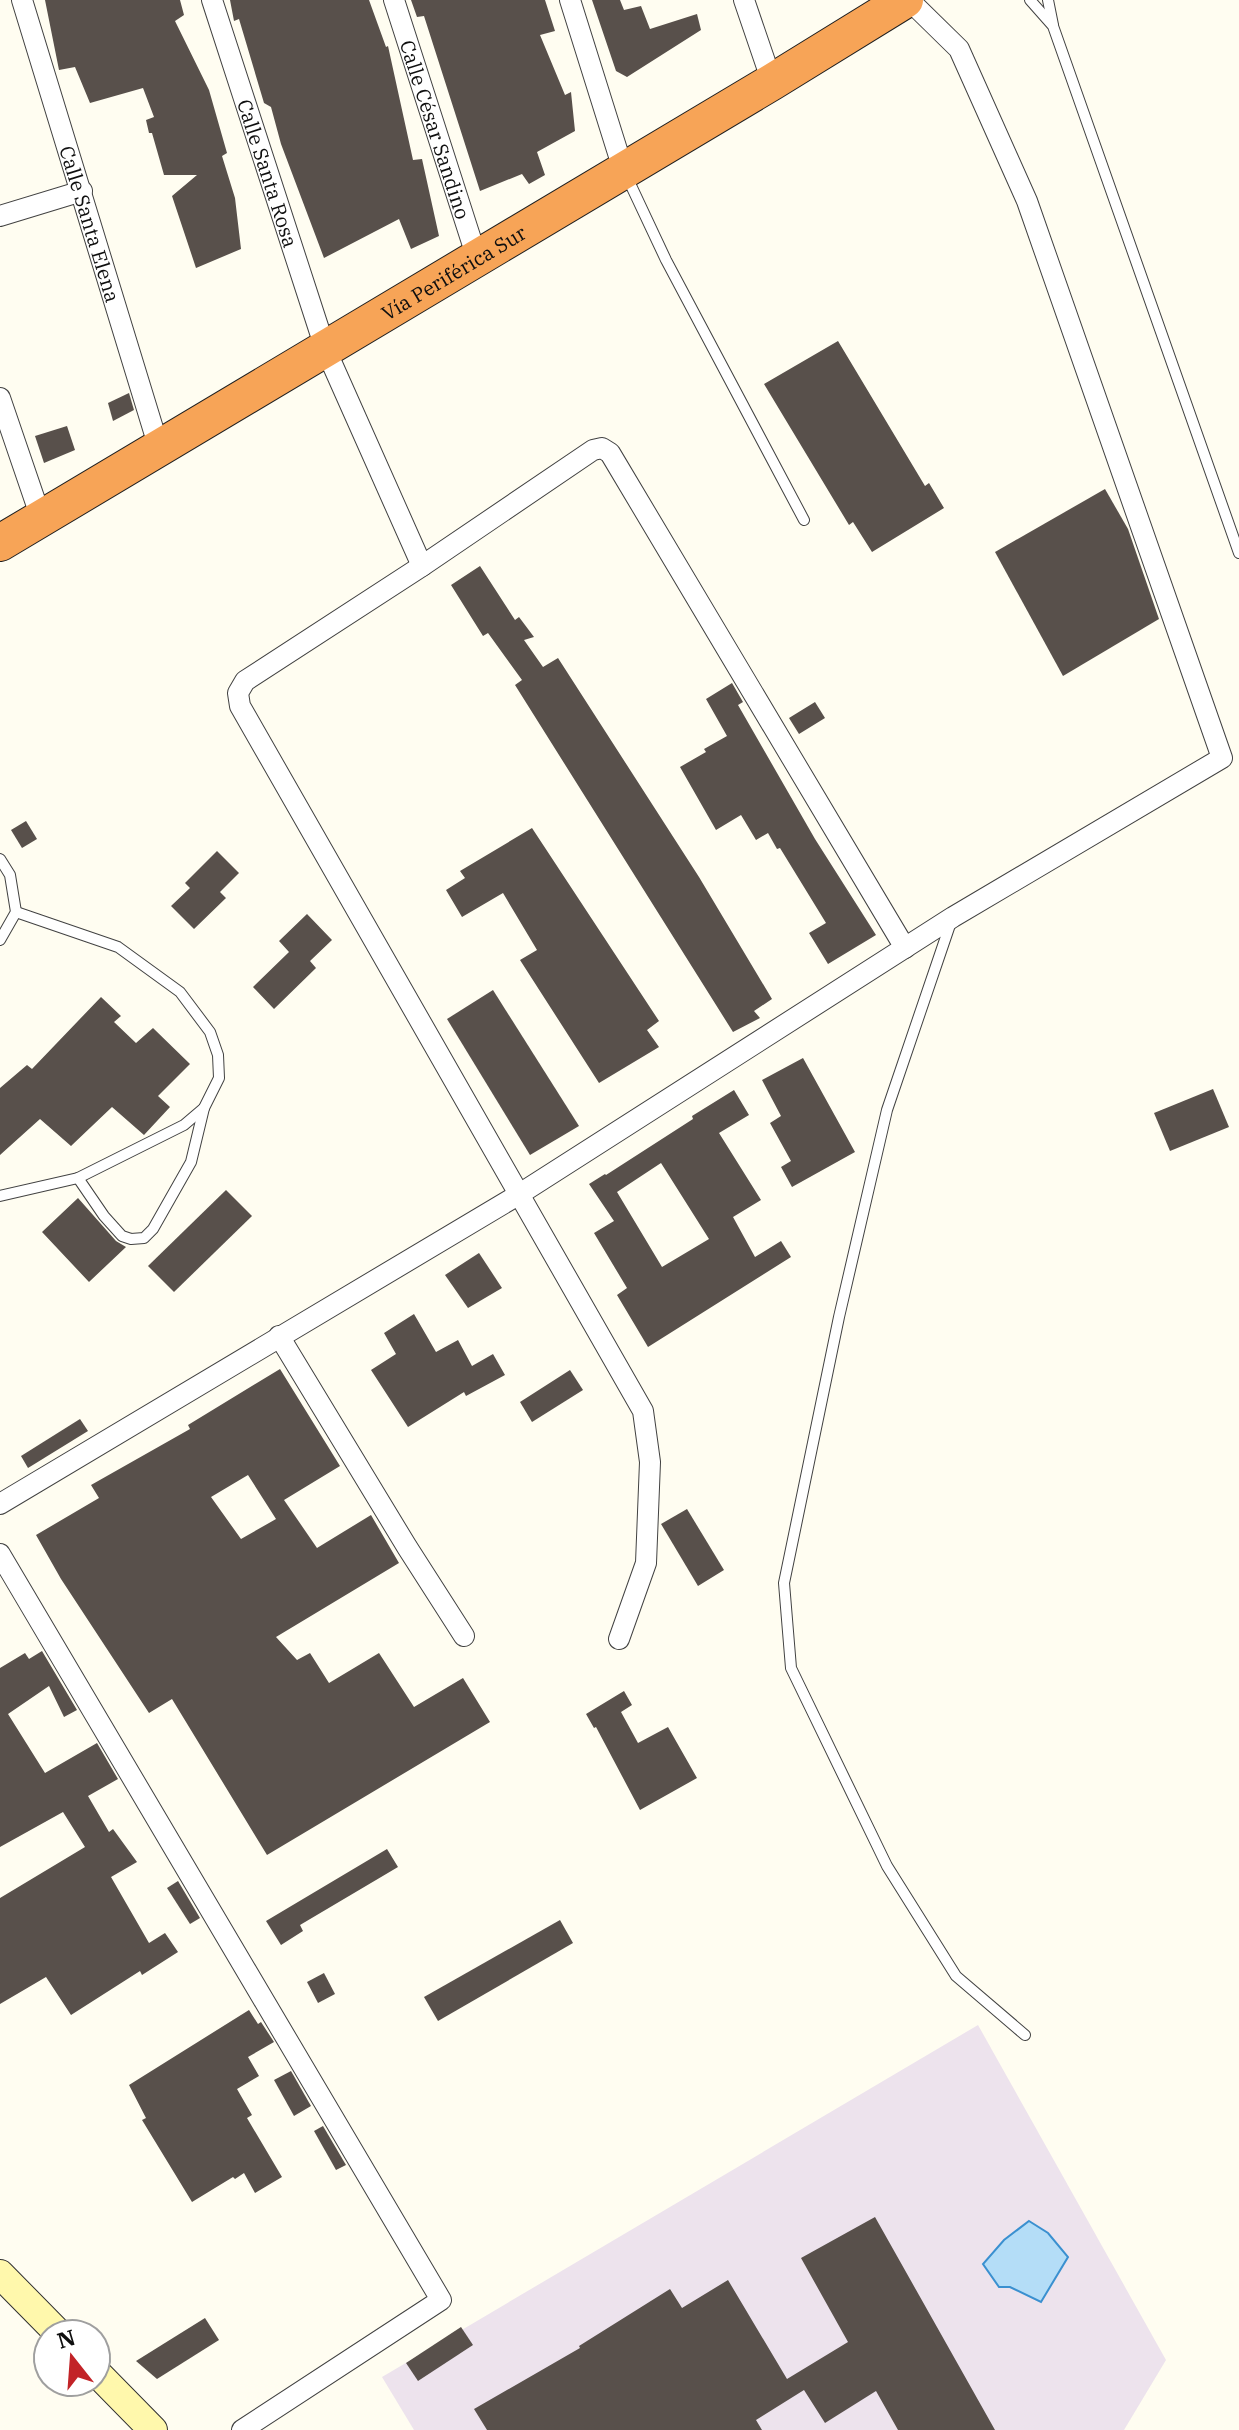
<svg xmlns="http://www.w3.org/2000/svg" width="1239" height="2430" viewBox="0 0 1239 2430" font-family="'IBM Plex Serif',serif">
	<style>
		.industrial { fill: #ede3ed }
		.water { fill: #b4ddf7; stroke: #3a90d0; stroke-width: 2 }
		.building { fill: #58504b; fill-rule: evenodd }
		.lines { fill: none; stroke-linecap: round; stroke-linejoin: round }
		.lane-casing { stroke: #424242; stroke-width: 12 }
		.street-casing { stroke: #424242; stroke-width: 22 }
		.secondary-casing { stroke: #313131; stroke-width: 30 }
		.highway-casing { stroke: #202020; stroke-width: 38 }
		.lane { stroke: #fff; stroke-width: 10 }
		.street { stroke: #fff; stroke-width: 20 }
		.secondary { stroke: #fff8ac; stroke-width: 28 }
		.highway { stroke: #f7a457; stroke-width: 36 }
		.labels { text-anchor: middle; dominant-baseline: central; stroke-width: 8; stroke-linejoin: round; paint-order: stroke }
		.street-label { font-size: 20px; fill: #0f0f0f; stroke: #fff }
	</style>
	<rect width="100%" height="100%" fill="#fffdf1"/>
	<path class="industrial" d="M978,2025L1166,2360L1124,2430H414L382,2377Z"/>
	<path class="water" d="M1029,2221L1048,2233L1068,2257L1041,2302L1010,2287H999L983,2264L1004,2240Z"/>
	<g class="building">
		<path d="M45,0H180L184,15L175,21L209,90L227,153L222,156L235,198L241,249L196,268L172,196L197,175H164L152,133H149L146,120L154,117L143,88L90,103L75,67L59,70Z"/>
		<path d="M230,0H369L386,47L388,46L413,160L422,159L439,236L411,249L399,219L324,258L281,144L271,107L264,103L239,19L234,21Z"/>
		<path d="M411,0H545L555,31L540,35L565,95L571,92L575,131L537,152L545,175L529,184L522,174L480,191L424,16L417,17Z"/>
		<path d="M592,0H620L624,10L641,6L650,29L697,14L701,30L627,77L616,71Z"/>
		<path d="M838,341L925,486L929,483L944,508L872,552L853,522L849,525L764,384Z"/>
		<path d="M129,393L134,410L113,421L108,403Z"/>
		<path d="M67,426L75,450L44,463L35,436Z"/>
		<path d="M1105,489L1128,529L1159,619L1063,676L995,552Z"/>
		<path d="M480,566L515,620L519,617L534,637L524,640L543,667L558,658L699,877L772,999L754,1011L760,1018L733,1032L515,685L522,680L488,633L483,636L451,585Z"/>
		<path d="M732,683L743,702L738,705L815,839L876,935L828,964L809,933L826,923L780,848L777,849L768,833L756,840L741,815L716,830L680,767L706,752L704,749L727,736L706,699Z"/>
		<path d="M815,702L825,718L799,734L789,718Z"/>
		<path d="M26,821L37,839L22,848L11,830Z"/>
		<path d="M532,828L659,1021L647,1030L659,1047L599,1083L520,960L537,950L503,893L462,917L446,890L465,878L460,871Z"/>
		<path d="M217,851L239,873L220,892L226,898L194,929L171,906L190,888L185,883Z"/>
		<path d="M307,914L332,940L310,961L316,968L274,1009L253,987L289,952L279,941Z"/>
		<path d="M493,990L579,1126L530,1155L447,1019Z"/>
		<path d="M101,997L121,1016L114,1022L136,1043L153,1028L190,1064L158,1096L170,1107L144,1135L112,1107L71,1146L40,1119L0,1155V1088L27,1065L32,1069Z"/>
		<path d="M803,1058L855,1152L792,1187L781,1167L791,1161L770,1123L781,1116L762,1080Z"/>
		<path d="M1213,1089L1229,1127L1170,1151L1154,1113Z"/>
		<path d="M734,1090L749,1115L719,1133L761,1200L733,1217L755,1257L781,1241L791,1257L648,1347L617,1295L627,1288L594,1233L614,1221L589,1184L605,1174L606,1175L693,1119L692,1116ZM661,1163L709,1239L662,1267L617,1192Z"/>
		<path d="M226,1190L252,1216L174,1292L148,1266Z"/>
		<path d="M78,1198L116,1241L126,1247L89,1282L42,1232Z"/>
		<path d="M479,1253L502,1288L468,1308L445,1275Z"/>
		<path d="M414,1314L436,1352L458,1340L472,1366L493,1354L505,1375L466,1396L464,1392L408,1427L371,1370L396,1354L384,1333Z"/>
		<path d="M280,1369L340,1466L284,1500L317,1548L371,1515L399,1563L276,1637L297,1660L310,1653L329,1683L379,1653L414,1707L463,1678L490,1722L267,1855L172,1699L149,1713L61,1579L36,1535L99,1498L91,1485L190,1429L188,1425ZM248,1475L276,1519L241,1539L211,1497Z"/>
		<path d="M570,1370L583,1390L532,1422L520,1402Z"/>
		<path d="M80,1419L88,1431L28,1468L21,1456Z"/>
		<path d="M687,1509L724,1570L698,1586L661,1524Z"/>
		<path d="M42,1651L77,1710L64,1717L49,1686L8,1714L45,1773L97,1743L118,1779L88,1796L109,1832L113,1829L137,1862L111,1877L149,1943L165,1933L178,1952L142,1975L140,1971L71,2015L46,1977L0,2004V1898L85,1847L63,1812L0,1847V1668L25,1653L29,1659Z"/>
		<path d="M624,1691L632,1705L621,1712L638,1743L668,1727L697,1778L640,1810L596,1727L594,1728L586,1714Z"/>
		<path d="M387,1849L398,1867L300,1925L303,1931L281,1945L266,1921Z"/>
		<path d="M178,1881L200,1918L190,1924L167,1888Z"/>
		<path d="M560,1920L573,1943L438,2021L424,1997Z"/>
		<path d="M324,1973L335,1994L318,2003L307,1982Z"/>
		<path d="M249,2010L258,2024L261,2022L274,2042L248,2057L259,2076L237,2089L252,2115L247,2118L282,2177L255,2193L244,2173L235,2179L233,2177L192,2202L142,2120L146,2118L129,2085Z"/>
		<path d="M291,2071L311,2106L294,2116L274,2080Z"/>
		<path d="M323,2126L346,2165L336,2170L314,2131Z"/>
		<path d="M875,2217L995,2430H898L876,2391L825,2423L804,2390L756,2420L762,2430H487L474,2409L580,2348L579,2346L670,2289L682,2308L728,2280L787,2379L848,2342L801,2258Z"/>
		<path d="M205,2318L219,2340L157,2379L136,2361Z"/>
		<path d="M461,2327L473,2345L418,2381L406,2363Z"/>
	</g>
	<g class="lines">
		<defs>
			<g id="lane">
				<path d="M1030,0L1053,26L1239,553"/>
				<path d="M1048,0L1053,25"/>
				<path d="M627,177L666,260L804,520"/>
				<path d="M0,859L10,875L16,912L0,940"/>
				<path d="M952,919L887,1110L839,1317L784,1583L791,1668L887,1866L956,1976L1025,2035"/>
				<path d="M78,1178L104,1216L122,1236L131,1239L144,1238L153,1229L191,1162L204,1108"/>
				<path d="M0,1196L78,1178L184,1125L204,1108L219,1078L218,1055L210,1032L180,992L118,947L16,912"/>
			</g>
			<g id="street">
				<path id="s1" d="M22,0L159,448"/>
				<path id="s2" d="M212,0L325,348L422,566"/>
				<path id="s3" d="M394,0L477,258"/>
				<path d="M570,0L623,169"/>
				<path d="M744,0L772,82"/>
				<path d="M0,216L82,191"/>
				<path d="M0,398L41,518"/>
				<path d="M279,1336L407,1547L464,1636"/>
				<path d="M0,1504L518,1195L953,917L1222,758L1027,201L959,49L909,0"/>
				<path d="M0,1554L441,2300L242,2430"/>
				<path d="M619,1639L646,1563L650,1462L643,1411L240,706L238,693L245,681L422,566L593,450L602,448L610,453L905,948"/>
			</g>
			<g id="secondary">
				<path d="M0,2274L59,2334"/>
				<path d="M96,2372L153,2430"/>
			</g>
			<g id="highway">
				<path id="s4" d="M0,543L772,82L905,0"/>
			</g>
		</defs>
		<use href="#lane" class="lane-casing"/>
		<use href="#street" class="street-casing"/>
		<use href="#secondary" class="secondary-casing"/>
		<use href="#highway" class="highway-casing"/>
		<use href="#lane" class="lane"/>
		<use href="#street" class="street"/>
		<use href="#secondary" class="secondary"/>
		<use href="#highway" class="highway"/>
	</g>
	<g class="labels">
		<g class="street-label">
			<text stroke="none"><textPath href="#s3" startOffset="136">Calle César Sandino</textPath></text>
			<text stroke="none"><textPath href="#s2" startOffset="182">Calle Santa Rosa</textPath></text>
			<text stroke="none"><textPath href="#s1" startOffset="234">Calle Santa Elena</textPath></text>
			<text stroke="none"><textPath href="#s4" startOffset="528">Vía Periférica Sur</textPath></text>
		</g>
	</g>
	<g transform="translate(72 2358) rotate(343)"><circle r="38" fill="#ffffff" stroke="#9f9f9f" stroke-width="2"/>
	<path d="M0-6L14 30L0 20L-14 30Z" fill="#c22327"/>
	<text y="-12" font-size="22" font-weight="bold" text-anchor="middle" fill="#0f0f0f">N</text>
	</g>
</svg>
